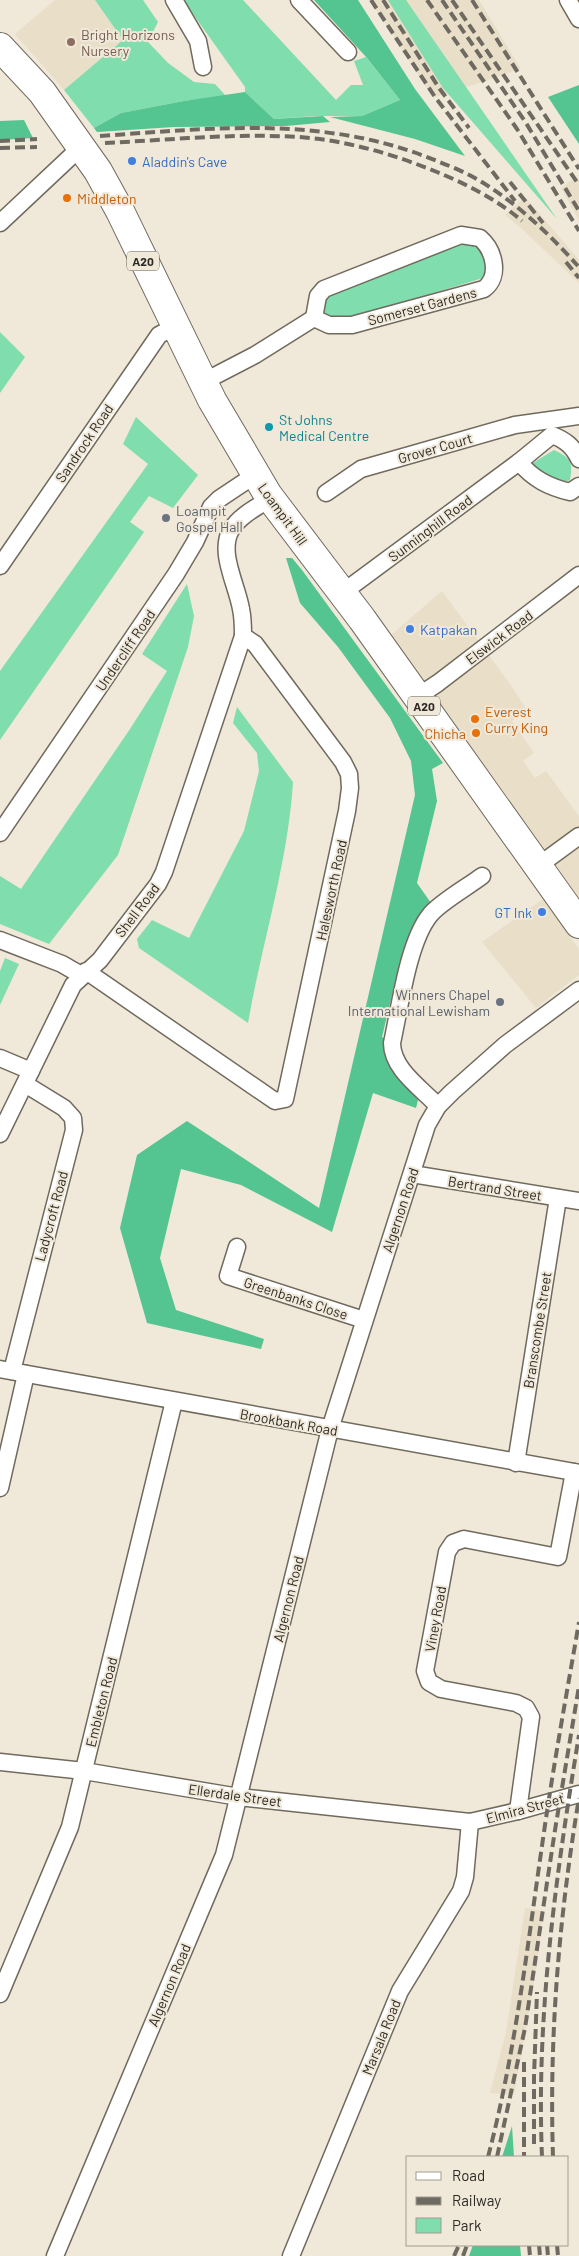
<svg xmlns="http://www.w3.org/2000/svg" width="579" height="2256" viewBox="0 0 579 2256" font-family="Barlow,sans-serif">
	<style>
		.built { fill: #e9dec8 }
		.green { fill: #7fddae }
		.forest { fill: #54c490 }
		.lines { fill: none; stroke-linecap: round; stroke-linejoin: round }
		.minor-casing { stroke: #706a5d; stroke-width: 19 }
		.trunk-casing { stroke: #706a5d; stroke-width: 30 }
		.minor { stroke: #fff; stroke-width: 16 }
		.trunk { stroke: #fff; stroke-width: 28 }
		.rail { stroke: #6f6a61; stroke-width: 4; stroke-dasharray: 10 5; stroke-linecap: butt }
		.education-dot { fill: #8d6e63; stroke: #f0e8d9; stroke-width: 2 }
		.shop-dot { fill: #3f7fe0; stroke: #f0e8d9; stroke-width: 2 }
		.food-dot { fill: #e8710a; stroke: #f0e8d9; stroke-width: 2 }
		.culture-dot { fill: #0f9aa8; stroke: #f0e8d9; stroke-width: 2 }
		.worship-dot { fill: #6b7280; stroke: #f0e8d9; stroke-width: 2 }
		.labels { text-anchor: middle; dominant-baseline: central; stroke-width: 4; stroke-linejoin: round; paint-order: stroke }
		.shield { fill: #f0e8d9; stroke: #67635a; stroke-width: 1 }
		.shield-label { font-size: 12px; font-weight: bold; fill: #2c2a24 }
		.education-label { font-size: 14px; fill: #785e54; stroke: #f0e8d9; text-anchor: start }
		.shop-label { font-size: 14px; fill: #366cbe; stroke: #f0e8d9; text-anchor: start }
		.food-label { font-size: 14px; fill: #c56008; stroke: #f0e8d9; text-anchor: start }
		.street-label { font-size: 14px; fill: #2c2a24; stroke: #f0e8d9 }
		.culture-label { font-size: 14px; fill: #0d838f; stroke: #f0e8d9; text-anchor: start }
		.worship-label { font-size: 14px; fill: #5b616d; stroke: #f0e8d9; text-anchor: start }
	</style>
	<rect width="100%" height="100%" fill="#f0e8d9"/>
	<g class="built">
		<path d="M55,0H95L123,40L64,90L15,34Z"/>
		<path d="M370,0H479L521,69L433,98Z"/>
		<path d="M576,177L579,181V221L561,188Z"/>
		<path d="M525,197L579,260V283L521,228L505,215Z"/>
		<path d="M442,591L510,684L527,710L512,721L534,753L523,761L535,778L546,771L579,816V899L391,635Z"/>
		<path d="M543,899L579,949V975L536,1008L482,942Z"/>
		<path d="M525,1908L543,1911L537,1966L514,2095L490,2093L506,2032Z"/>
	</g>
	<g class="green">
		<path d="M95,0H143L158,22L148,42L168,63L194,82L215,84L226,96L184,101L121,113L94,128L64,90L123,40Z"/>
		<path d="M183,0H243L336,100L351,85H363L354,61L366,57L400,100L362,116H315L274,119L245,92V87Z"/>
		<path d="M388,0H406L557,219L443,88Z"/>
		<path d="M469,242L484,249L488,271L483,278L342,321L325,317L321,310V302L333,291Z"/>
		<path d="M0,332L25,357L0,393Z"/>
		<path d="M136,417L198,475L173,508L149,496L130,522L144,532L0,740V671L148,464L123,444Z"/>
		<path d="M554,450C571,458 573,462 570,480L560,484L528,466Z"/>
		<path d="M187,584L194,616L188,647L118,855L49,944L0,924V876L21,889L130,729L167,671L142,654Z"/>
		<path d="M237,707L293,782C288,863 262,943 248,1023L139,948L137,939L152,920L189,938L244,831L259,771L257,753L233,723Z"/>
		<path d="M5,958L19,964L0,1005V971Z"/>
	</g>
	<g class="forest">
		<path d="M314,0H358L415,89L465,156L415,139L330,117L362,116L400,100L367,58Z"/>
		<path d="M579,85V144L548,97Z"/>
		<path d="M245,92L274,119L323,116L330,122L286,126L174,127L97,132L94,128L121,113L184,101Z"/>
		<path d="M24,120L33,138L0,140V121Z"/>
		<path d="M286,558H292L302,570L443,763L432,769L437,801L417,883L431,903L407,956L400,961L382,1037L387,1040L419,1096L416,1108L373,1093L332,1232L241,1185L181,1169L160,1258L176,1310L264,1339L261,1349L147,1323L120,1228L137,1155L187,1121L319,1208L415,795L411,761L390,718L338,647L300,603Z"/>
		<path d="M512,2126L514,2157H502Z"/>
		<path d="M473,2245H520L521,2256H469Z"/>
	</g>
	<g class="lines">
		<defs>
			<g id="minor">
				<path d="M174,0L198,41L203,67"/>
				<path d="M299,0L348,52"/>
				<path d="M568,0L579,19"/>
				<path d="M0,223L82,146"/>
				<path d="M461,235L480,238C494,250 501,276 484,289L352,325H329L314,318L318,296L324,289Z"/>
				<path d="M203,382L255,355L314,318"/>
				<path d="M552,435C565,440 573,446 579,459"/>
				<path d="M519,462C533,479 549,487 570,492L579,486"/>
				<path d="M326,493L361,469L515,425L579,416"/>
				<path d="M0,566L159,335L174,327"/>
				<path d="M342,593L519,462L552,435"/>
				<path d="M417,697L438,683L579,575"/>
				<path d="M0,833L176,574L195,542L211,507L219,499L255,475"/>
				<path d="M538,866L579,836"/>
				<path d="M0,940L62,964L81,975"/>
				<path d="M86,971L275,1101L285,1099L347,811L350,788L349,774L343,762L255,644L243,636"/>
				<path d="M0,1058L31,1071"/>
				<path d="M438,1106C421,1088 392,1069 392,1043C400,1007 408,942 430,915C439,903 469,886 482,876"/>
				<path d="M0,1134L73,985L100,960L158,884L164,872L243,636C243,627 243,618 241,609C237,585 218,552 231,530C239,516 257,507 270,499"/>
				<path d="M412,1174L579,1201"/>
				<path d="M237,1247L228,1276L364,1320"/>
				<path d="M0,1369L579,1473"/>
				<path d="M12,1371L74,1130L73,1118L64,1108L25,1084"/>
				<path d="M516,1463L558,1198"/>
				<path d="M0,1488L26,1374"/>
				<path d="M0,1762L84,1771L239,1797L470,1822L518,1811L579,1794"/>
				<path d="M518,1811L531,1717L526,1708L516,1703L441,1689L429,1682L425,1671L447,1552L453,1543L464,1539L558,1557L574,1472"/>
				<path d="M0,1994L70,1827L174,1401"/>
				<path d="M55,2256L224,1855L330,1429L427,1125L438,1106L452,1092L505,1045L579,990"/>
				<path d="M291,2256L400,1991L461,1891L465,1877L470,1822"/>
			</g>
			<path id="trunk" d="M0,47L42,92L98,171L120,211L212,400L268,495L362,619L579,924"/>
		</defs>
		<use href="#minor" class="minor-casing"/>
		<use href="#trunk" class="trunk-casing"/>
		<use href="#minor" class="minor"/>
		<use href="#trunk" class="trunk"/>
		<g class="rail">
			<path d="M371,0L435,97L515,201"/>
			<path d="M383,0L439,88L469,128"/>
			<path d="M427,0L517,129L579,231"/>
			<path d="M442,0L526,123L579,211"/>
			<path d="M452,0L579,185"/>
			<path d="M472,0L579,169"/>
			<path d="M100,136C216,128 326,115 437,161C455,168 474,176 491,188C523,209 552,237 578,266"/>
			<path d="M0,141L37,139"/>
			<path d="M105,143C169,140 234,133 298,137C345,140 393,154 437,172C466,184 498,200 522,221"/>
			<path d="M0,148L37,147"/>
			<path d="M510,182L543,223"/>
			<path d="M566,262L579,278"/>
			<path d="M524,2062V2157"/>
			<path d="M534,2144V2077L537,1992"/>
			<path d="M488,2157C516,2050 528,1941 544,1832C554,1762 567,1692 579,1622"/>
			<path d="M497,2157L525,2028L555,1830L579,1686"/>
			<path d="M542,2157C536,2015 556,1875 579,1735"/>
			<path d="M553,2157C549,2036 559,1917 579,1798"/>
			<path d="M529,2245L530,2256"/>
			<path d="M539,2245L540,2256"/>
			<path d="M547,2245L548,2256"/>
			<path d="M557,2245L558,2256"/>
			<path d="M454,2256L459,2245"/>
			<path d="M463,2256L467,2245"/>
		</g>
	</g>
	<circle class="education-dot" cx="71" cy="42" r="5"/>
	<g class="shop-dot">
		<circle cx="132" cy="161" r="5"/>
		<circle cx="410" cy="629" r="5"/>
		<circle cx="542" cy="912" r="5"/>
	</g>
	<g class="food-dot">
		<circle cx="67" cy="198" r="5"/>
		<circle cx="475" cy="719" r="5"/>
		<circle cx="476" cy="733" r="5"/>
	</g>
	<circle class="culture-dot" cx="269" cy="427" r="5"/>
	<g class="worship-dot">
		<circle cx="166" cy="518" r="5"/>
		<circle cx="500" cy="1002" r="5"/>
	</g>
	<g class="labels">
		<g class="shield">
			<rect x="127" y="251.5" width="32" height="19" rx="4"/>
			<rect x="408" y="696.5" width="32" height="19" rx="4"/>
		</g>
		<g class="shield-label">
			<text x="143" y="261">A20</text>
			<text x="424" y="706">A20</text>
		</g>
		<g class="education-label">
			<text x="81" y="34">Bright Horizons<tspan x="81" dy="16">Nursery</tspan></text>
		</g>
		<g class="shop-label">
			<text x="142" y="161">Aladdin's Cave</text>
			<text x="420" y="629">Katpakan</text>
			<text x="532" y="912" text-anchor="end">GT Ink</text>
		</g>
		<g class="food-label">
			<text x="77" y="198">Middleton</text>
			<text x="485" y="711">Everest<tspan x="485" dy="16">Curry King</tspan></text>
			<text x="466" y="733" text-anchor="end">Chicha</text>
		</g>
		<g class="street-label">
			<text transform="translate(422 306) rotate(-15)">Somerset Gardens</text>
			<text transform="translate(84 443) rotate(-56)">Sandrock Road</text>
			<text transform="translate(435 448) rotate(-16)">Grover Court</text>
			<text transform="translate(283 514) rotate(54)">Loampit Hill</text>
			<text transform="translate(430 528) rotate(-37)">Sunninghill Road</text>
			<text transform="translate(499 637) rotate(-37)">Elswick Road</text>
			<text transform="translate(125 650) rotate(-56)">Undercliff Road</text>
			<text transform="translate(331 890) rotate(-78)">Halesworth Road</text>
			<text transform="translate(137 910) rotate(-53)">Shell Road</text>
			<text transform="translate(495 1188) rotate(9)">Bertrand Street</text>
			<text transform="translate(400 1210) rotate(-72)">Algernon Road</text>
			<text transform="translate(51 1216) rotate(-75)">Ladycroft Road</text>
			<text transform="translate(296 1298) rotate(18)">Greenbanks Close</text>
			<text transform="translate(537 1330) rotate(-81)">Branscombe Street</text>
			<text transform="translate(289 1422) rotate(10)">Brookbank Road</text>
			<text transform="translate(288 1599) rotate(-76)">Algernon Road</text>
			<text transform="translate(435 1619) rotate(-80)">Viney Road</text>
			<text transform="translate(101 1702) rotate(-76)">Embleton Road</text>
			<text transform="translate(235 1795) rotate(8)">Ellerdale Street</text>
			<text transform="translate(525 1808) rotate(-15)">Elmira Street</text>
			<text transform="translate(169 1985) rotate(-67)">Algernon Road</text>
			<text transform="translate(381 2037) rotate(-68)">Marsala Road</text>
		</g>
		<g class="culture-label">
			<text x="279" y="419">St Johns<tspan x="279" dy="16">Medical Centre</tspan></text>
		</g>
		<g class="worship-label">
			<text x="176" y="510">Loampit<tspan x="176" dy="16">Gospel Hall</tspan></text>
			<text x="490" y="994" text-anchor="end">Winners Chapel<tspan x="490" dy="16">International Lewisham</tspan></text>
		</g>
	</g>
	<rect x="406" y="2156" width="162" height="90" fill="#f0e8d9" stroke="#a29c91"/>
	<rect x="416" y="2172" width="25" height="8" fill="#ffffff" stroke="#a29c91"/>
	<text x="452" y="2181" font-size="15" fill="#2c2a24">Road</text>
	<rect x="416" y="2197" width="25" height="8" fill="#6f6a61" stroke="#a29c91"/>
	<text x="452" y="2206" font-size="15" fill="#2c2a24">Railway</text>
	<rect x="416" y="2218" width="25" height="15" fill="#7fddae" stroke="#a29c91"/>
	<text x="452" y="2231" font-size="15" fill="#2c2a24">Park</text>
</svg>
